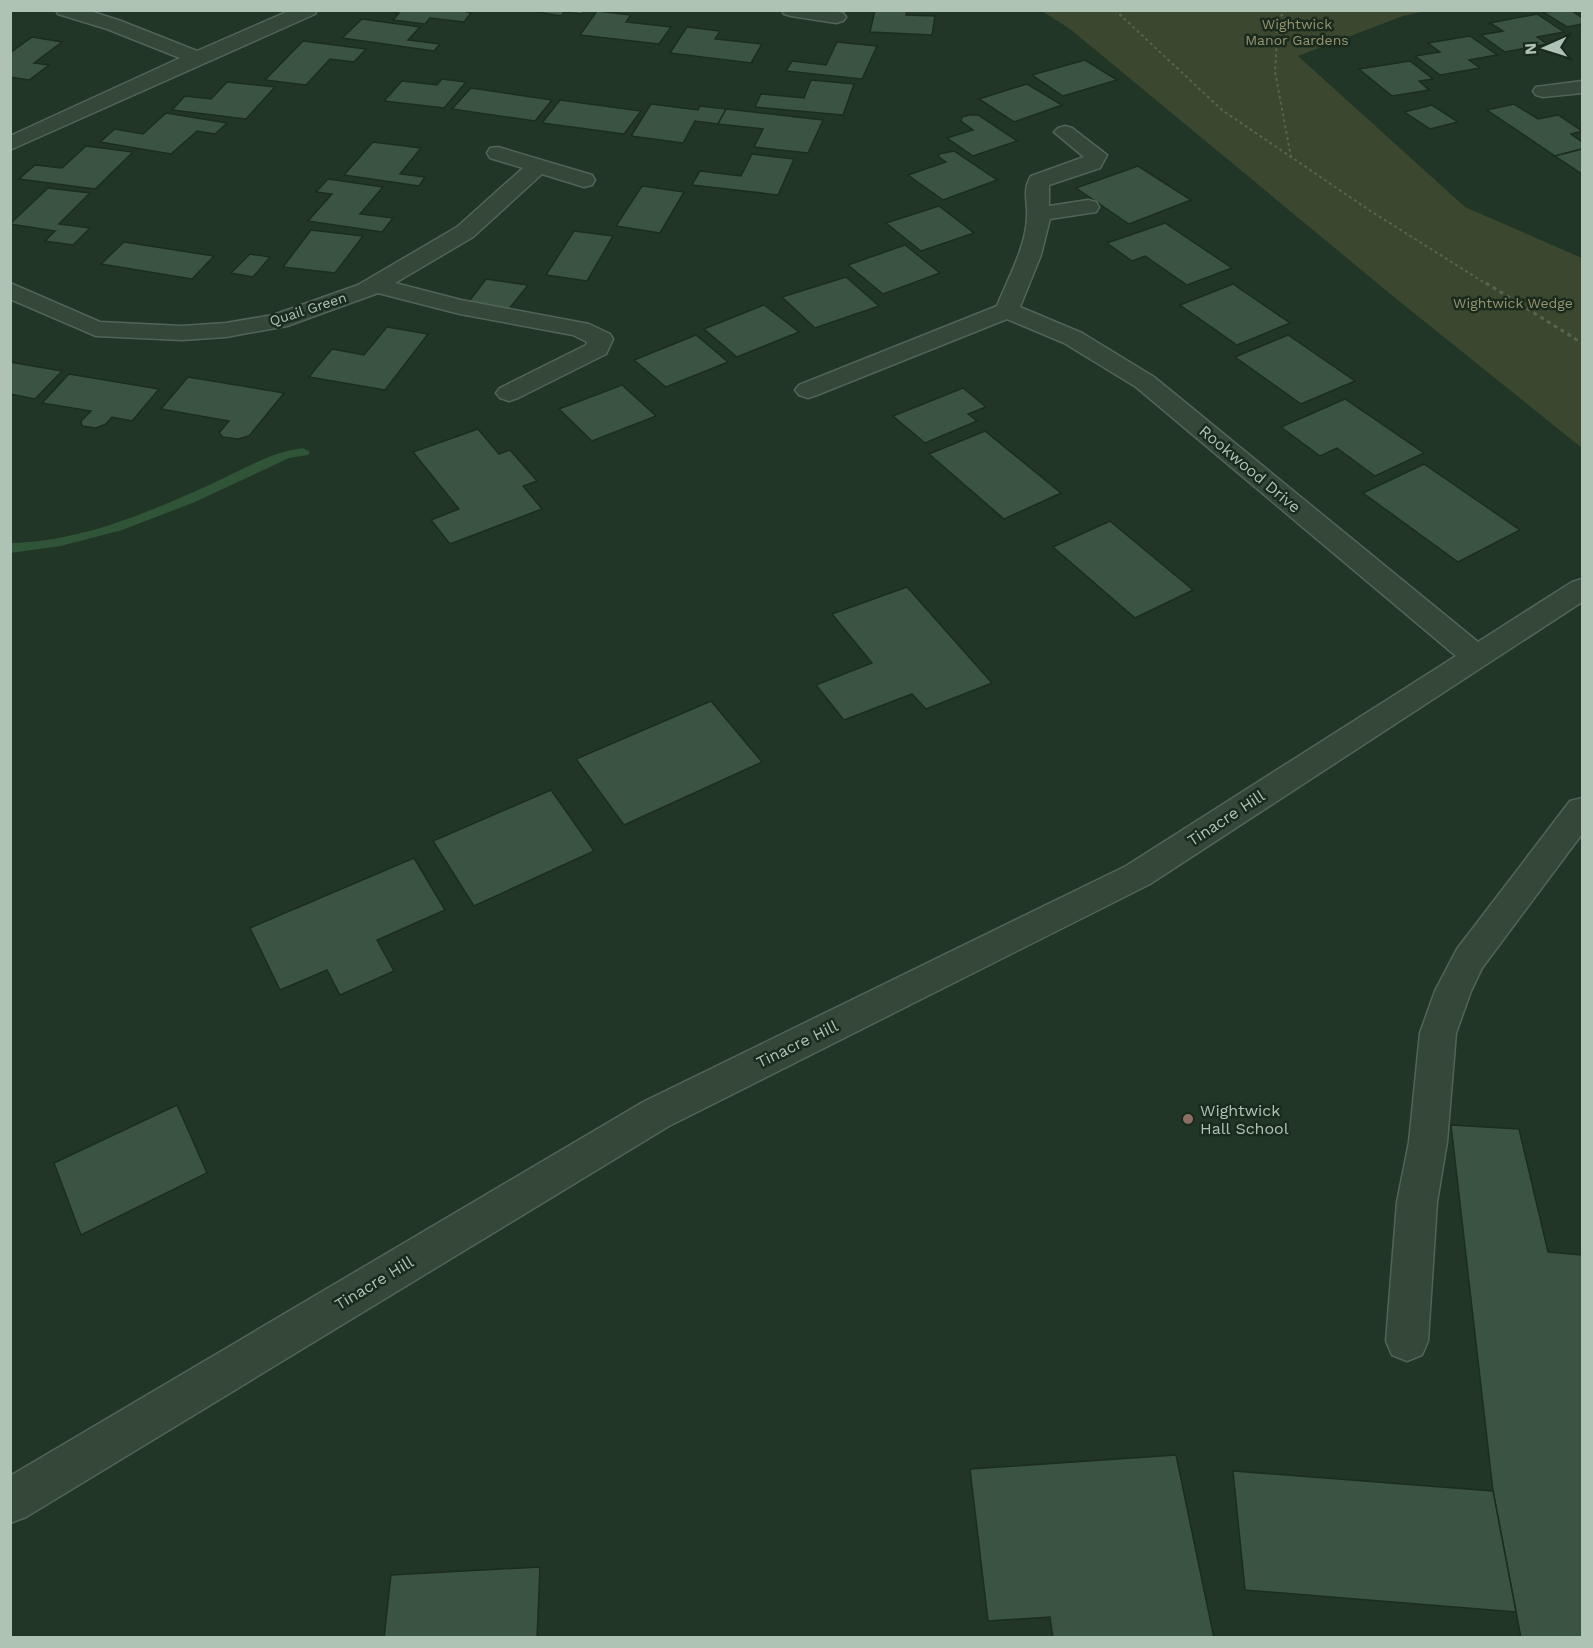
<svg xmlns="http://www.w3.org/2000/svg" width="1593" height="1648" viewBox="0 0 1593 1648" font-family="'Work Sans',sans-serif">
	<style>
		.green { fill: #3b472f }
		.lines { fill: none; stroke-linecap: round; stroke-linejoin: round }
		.stream { fill: #2f5437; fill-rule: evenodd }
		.building { fill: #3b5441; stroke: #1c2d20; stroke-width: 1.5 }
		.minor-casing { stroke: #526457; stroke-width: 3 }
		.path-far1 { stroke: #556552; stroke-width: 2; stroke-dasharray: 3 3; stroke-linecap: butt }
		.path { stroke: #556552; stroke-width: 3; stroke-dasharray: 4 4; stroke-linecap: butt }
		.minor { fill: #354739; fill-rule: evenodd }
		.education-dot { fill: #8d6e63; stroke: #1a2b1e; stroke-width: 2 }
		.labels { text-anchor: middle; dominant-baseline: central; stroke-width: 5; stroke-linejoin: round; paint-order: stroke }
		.far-park-label { font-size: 14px; fill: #979470; stroke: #1a2b1e }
		.far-street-label { font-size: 14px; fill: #afc3b5; stroke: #1a2b1e }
		.street-label { font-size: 16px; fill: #afc3b5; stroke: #1a2b1e }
		.poi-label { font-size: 16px; fill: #afc3b5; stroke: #1a2b1e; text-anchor: start }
	</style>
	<rect width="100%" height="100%" fill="#213626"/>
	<path class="green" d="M1042,11H1425L1403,16L1298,56L1465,207L1582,258V448L1394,297L1070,29Z"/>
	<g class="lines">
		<path class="stream" d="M303,448L310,452L308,455L289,458L195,502L122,530L61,546L10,553V543C79,542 147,513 209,485C240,471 270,452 303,448Z"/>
	</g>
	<g class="building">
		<path d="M394,10H460L471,13L464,22L430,18L425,24L393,20L399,13L392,12Z"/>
		<path d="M527,10H584L582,14L564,12L561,16Z"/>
		<path d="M875,10H907L906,15L935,16L932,35L870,32Z"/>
		<path d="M1571,10L1582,18V24L1567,27L1543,12Z"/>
		<path d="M597,11L631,15L626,22L671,27L659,44L580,35Z"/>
		<path d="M1537,14L1564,32L1537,37L1547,44L1505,52L1481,35L1503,31L1490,23Z"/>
		<path d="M362,19L420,27L408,40L440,44L434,51L342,38Z"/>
		<path d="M687,27L720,31L715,39L762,44L751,63L670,53Z"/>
		<path d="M1470,36L1497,55L1469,60L1480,68L1440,75L1415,56L1440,52L1428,43Z"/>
		<path d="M32,37L62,42L34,63L49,65L29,80L10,77V53Z"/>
		<path d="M303,41L366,49L354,62L330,59L306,85L265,80Z"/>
		<path d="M837,42L877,46L862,79L786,71L792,61L826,65Z"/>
		<path d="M1085,60L1117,80L1063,96L1032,75Z"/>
		<path d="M1410,61L1433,79L1419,81L1429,90L1392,96L1359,69Z"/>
		<path d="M442,79L466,82L444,108L384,101L402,81L437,85Z"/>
		<path d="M811,80L854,84L843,115L755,107L761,94L804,98Z"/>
		<path d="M227,82L275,87L246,119L172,110L185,96L211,99Z"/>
		<path d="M1027,84L1062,105L1014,122L979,99Z"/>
		<path d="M471,88L552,100L535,121L452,109Z"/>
		<path d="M560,100L641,111L624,134L542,123Z"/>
		<path d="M651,104L698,110L700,106L726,109L718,124L695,121L683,143L631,136Z"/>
		<path d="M1514,104L1538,119L1558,115L1582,131L1571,134L1582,142V149L1555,156L1487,110Z"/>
		<path d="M1432,105L1458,122L1430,129L1404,112Z"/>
		<path d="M726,109L823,120L808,153L754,147L763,129L718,124Z"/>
		<path d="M166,113L227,123L215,134L197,131L171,154L100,142L115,129L143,134Z"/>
		<path d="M969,115H978L1017,141L973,156L947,138L973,130L961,121L962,117Z"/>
		<path d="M373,142L421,148L400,174L425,177L419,186L344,175Z"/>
		<path d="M86,146L133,152L95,189L19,179L35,165L62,168Z"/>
		<path d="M1582,149V174L1555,156Z"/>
		<path d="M954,151L997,180L943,200L908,175L946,162L939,157V154Z"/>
		<path d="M752,154L794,159L778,195L692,185L700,171L741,176Z"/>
		<path d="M1138,166L1191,200L1129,224L1076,188Z"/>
		<path d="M328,179L383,187L360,214L393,218L382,232L308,221L332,194L316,192Z"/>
		<path d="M642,186L684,192L660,233L616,226Z"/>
		<path d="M48,188L90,193L59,224L90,228L73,245L45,241L55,231L10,224Z"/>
		<path d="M939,206L974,233L921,251L886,223Z"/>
		<path d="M1165,223L1232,268L1187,285L1145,256L1132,261L1107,243Z"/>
		<path d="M311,230L363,236L335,273L283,267Z"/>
		<path d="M574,231L613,236L587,281L546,275Z"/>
		<path d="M124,242L214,256L192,279L101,264Z"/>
		<path d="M905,245L940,273L883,294L848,265Z"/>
		<path d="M250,254L270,257L253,277L231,273Z"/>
		<path d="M846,277L879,306L815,328L782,297Z"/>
		<path d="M486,279L528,285L509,309L467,304Z"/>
		<path d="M1233,284L1290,323L1237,345L1180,305Z"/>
		<path d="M764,305L799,332L737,357L704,329Z"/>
		<path d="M387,327L428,334L385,390L309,377L332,349L364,355Z"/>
		<path d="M696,335L728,362L666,387L634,360Z"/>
		<path d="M1288,335L1355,381L1301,404L1235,357Z"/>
		<path d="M10,362L62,371L35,399L10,394Z"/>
		<path d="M69,374L159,389L132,421L112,417L106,424L96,428L82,426L81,421L91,411L42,403Z"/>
		<path d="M188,377L284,393L249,436L238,439L223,437L219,433L229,421L161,409Z"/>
		<path d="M622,385L656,416L592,441L559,409Z"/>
		<path d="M963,388L986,407L968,414L977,421L925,443L893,416Z"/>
		<path d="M1345,399L1424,453L1375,476L1337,448L1320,456L1281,427Z"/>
		<path d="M478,429L499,454L510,450L537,481L523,486L542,509L450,544L431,520L459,509L413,452Z"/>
		<path d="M985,431L1061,493L1004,519L929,454Z"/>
		<path d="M1424,464L1520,530L1458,562L1363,493Z"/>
		<path d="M1110,521L1193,590L1135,618L1053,547Z"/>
		<path d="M907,587L992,683L926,709L912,694L844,720L816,685L872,663L832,614Z"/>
		<path d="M711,701L762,762L624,825L576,759Z"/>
		<path d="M551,790L594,851L474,906L433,841Z"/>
		<path d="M414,858L445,910L377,940L394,971L340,995L327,970L280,990L250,928Z"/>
		<path d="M177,1105L207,1173L81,1235L54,1163Z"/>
		<path d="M1451,1125L1519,1129L1548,1252L1582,1255V1638H1521L1493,1491Z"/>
		<path d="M1176,1455L1214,1638H1053L1050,1617L988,1621L970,1469Z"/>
		<path d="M1233,1471L1493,1491L1516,1612L1245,1590Z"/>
		<path d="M540,1567L537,1638H384L391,1575Z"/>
	</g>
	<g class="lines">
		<defs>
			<g id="minor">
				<path d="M56,10H87L121,21L197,51L291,10H317L315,14L10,150V136L180,58L107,29L58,14Z"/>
				<path d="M782,10H831L843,13L846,17L843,21L836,23L791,16L784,14Z"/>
				<path d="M1582,81V93L1543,97L1536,95L1533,91L1536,87Z"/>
				<path d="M1065,126L1072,128L1107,155L1100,168L1049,185V206L1088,200L1096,202L1099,207L1096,212L1050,219L1041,255L1020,307L1082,333L1154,377L1478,642L1572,582L1582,579V602L1150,884L669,1126L26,1517L10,1523V1476L643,1102L1126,866L1456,656L1136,387L1064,343L1007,319L817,395L808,398L799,395L795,390L799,385L997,306C1008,278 1026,247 1027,217C1028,202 1022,190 1031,176L1084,157L1054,132L1058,128Z"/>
				<path d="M498,147L592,175L595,180L592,185L584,187L542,174L473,237L395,283L461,300L589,324L610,334L613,339L606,354L518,398L509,401L500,398L496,393L500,388L586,345L587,342L573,335L460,314L378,293L287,326L226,337L182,340L96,336L10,299V283L100,322L182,326L226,323L273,315L358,285L457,227L523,168L490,158L487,153L490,148Z"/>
				<path d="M1582,798V834L1482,968L1471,991L1456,1033L1447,1142L1437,1202L1428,1341L1422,1355L1407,1361L1392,1355L1386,1341L1397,1202L1409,1142L1420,1033L1435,991L1457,949L1570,801Z"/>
			</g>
		</defs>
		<use href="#minor" class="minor-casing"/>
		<g class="path-far1">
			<path d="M1115,10L1222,110L1369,210L1488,285"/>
			<path d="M1287,10L1278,19L1275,72L1291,157"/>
		</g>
		<path class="path" d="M1486,283L1582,343"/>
		<use href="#minor" class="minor"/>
	</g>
	<circle class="education-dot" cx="1188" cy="1119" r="6"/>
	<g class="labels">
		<g class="far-park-label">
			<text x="1297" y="24">Wightwick<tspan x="1297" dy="16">Manor Gardens</tspan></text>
			<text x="1513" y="303">Wightwick Wedge</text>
		</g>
		<g class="far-street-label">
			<text transform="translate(308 309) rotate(-18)">Quail Green</text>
		</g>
		<g class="street-label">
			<text transform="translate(1250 469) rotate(40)">Rookwood Drive</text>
			<text transform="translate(1226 818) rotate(-33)">Tinacre Hill</text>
			<text transform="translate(797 1044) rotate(-26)">Tinacre Hill</text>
			<text transform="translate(374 1283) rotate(-31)">Tinacre Hill</text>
		</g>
		<g class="poi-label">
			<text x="1200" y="1110">Wightwick<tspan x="1200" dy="18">Hall School</tspan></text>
		</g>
	</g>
	<rect width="1593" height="1648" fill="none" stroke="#afc3b5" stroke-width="24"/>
	<g transform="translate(1545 48) rotate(267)" stroke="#1a2b1e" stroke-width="4.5" paint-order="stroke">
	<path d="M0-4.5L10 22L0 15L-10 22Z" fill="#afc3b5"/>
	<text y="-9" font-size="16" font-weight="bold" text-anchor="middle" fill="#afc3b5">N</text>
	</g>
</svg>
